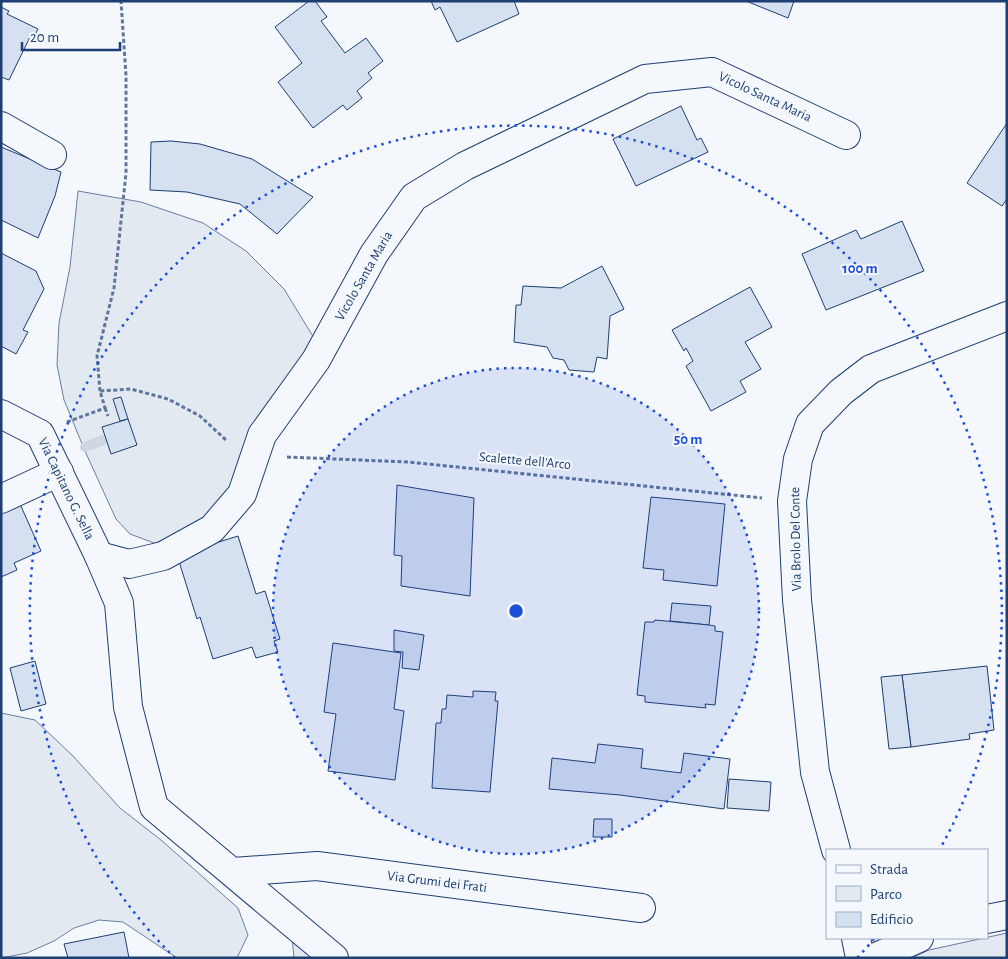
<svg xmlns="http://www.w3.org/2000/svg" width="1008" height="959" viewBox="0 0 1008 959" font-family="'Alegreya Sans',sans-serif">
	<style>
		.green { fill: #e3e9f0; stroke: #687fa3 }
		.lines { fill: none; stroke-linecap: round; stroke-linejoin: round }
		.stream { stroke: #cfd7e4; stroke-width: 10 }
		.building { fill: #d5e0f0; stroke: #1d3f73 }
		.street-casing { stroke: #1d3f73; stroke-width: 30 }
		.path { stroke: #5e769c; stroke-width: 3; stroke-dasharray: 4 2.5; stroke-linecap: butt }
		.street { stroke: #f4f7fb; stroke-width: 28 }
		.ring { fill: none; stroke: #1d4ed8; stroke-width: 2.5; stroke-dasharray: 2.5 5 }
		.labels { text-anchor: middle; dominant-baseline: central; stroke-width: 4; stroke-linejoin: round; paint-order: stroke }
		.street-label { font-size: 14px; fill: #1d3f73; stroke: #f4f7fb }
		.centre { fill: #1d4ed8; stroke: #f4f7fb; stroke-width: 2.5 }
		.ring-label { font-size: 15px; text-anchor: middle; font-weight: bold; fill: #1d4ed8; stroke: #f4f7fb; stroke-width: 4; stroke-linejoin: round; paint-order: stroke }
	</style>
	<rect width="100%" height="100%" fill="#f4f7fb"/>
	<g class="green">
		<path d="M78,191L141,202L203,223L246,251L284,289L317,343L210,521L177,538L154,543L130,534L116,519L85,451L64,400L57,365L59,323L70,267Z"/>
		<path d="M1,713L35,720L73,756L120,808L161,840L238,908L248,935L237,958H177L123,922L99,920L74,928L54,941L27,953L1,958Z"/>
		<path d="M1007,933V958H911L929,950Z"/>
		<path d="M292,936L320,958H294Z"/>
	</g>
	<g class="lines">
		<path class="stream" d="M85,447L103,440"/>
	</g>
	<g class="building">
		<path d="M309,1H315L327,17L321,21L345,53L366,38L383,61L368,73L372,78L357,91L362,98L347,110L343,105L313,128L278,82L302,63L275,27Z"/>
		<path d="M431,1H514L519,14L457,42L440,7L435,10Z"/>
		<path d="M746,1H794L788,18Z"/>
		<path d="M1,7L9,11L7,14L38,29L34,37L31,35L9,80L1,77Z"/>
		<path d="M681,106L697,140L701,138L708,152L636,186L613,139Z"/>
		<path d="M1007,123V199L1002,206L967,183Z"/>
		<path d="M171,141L200,144L252,159L313,197L277,234L240,204L187,192L150,190L151,142Z"/>
		<path d="M1,147L61,172L55,196L38,238L1,220Z"/>
		<path d="M902,221L924,271L826,310L802,254L856,230L861,239Z"/>
		<path d="M1,253L36,271L44,289L23,330L28,332L16,354L1,346Z"/>
		<path d="M602,266L624,309L610,316L607,359L597,357L594,372L569,370L564,360L553,358L547,347L514,342L516,305H521L523,286L561,288Z"/>
		<path d="M750,287L772,327L745,342L761,369L740,381L746,392L711,411L686,366L693,361L686,348L684,351L672,330Z"/>
		<path d="M121,397L128,419L120,421L113,399Z"/>
		<path d="M128,419L137,445L111,454L102,427Z"/>
		<path d="M397,485L474,498L470,596L401,586L402,556L394,555Z"/>
		<path d="M651,497L725,504L717,586L663,580L664,570L643,568Z"/>
		<path d="M20,504L41,551L14,563L17,570L1,577V512Z"/>
		<path d="M238,536L256,594L265,591L280,639L274,641L278,652L256,658L252,647L213,659L200,617L197,619L177,555Z"/>
		<path d="M672,603L711,606L709,625L670,621Z"/>
		<path d="M655,620L709,625L715,626V631L723,632L715,705L705,704L706,708L645,702V696L637,695L645,622H654Z"/>
		<path d="M394,630L424,635L419,670L402,668L403,652L394,651Z"/>
		<path d="M333,643L401,653L394,709L404,711L395,780L328,771L336,714L324,712Z"/>
		<path d="M35,661L46,704L21,711L10,668Z"/>
		<path d="M987,666L994,730L969,734L970,739L911,747L902,675Z"/>
		<path d="M902,675L911,747L889,749L881,677Z"/>
		<path d="M473,691L496,692L495,701H498L490,792L432,788L436,723H441L442,709H446L447,695L473,697Z"/>
		<path d="M598,744L643,749L641,768L681,773L684,753L730,759L724,809L620,795L549,789L552,758L595,763Z"/>
		<path d="M729,779L771,782L769,811L727,808Z"/>
		<path d="M594,819H612V837H593Z"/>
		<path d="M124,932L129,958H68L64,944Z"/>
	</g>
	<g class="lines">
		<defs>
			<g id="street">
				<path d="M1,126L52,155"/>
				<path d="M1,414L40,434L99,556L119,603L128,707L154,807L334,958"/>
				<path d="M1,499L59,472"/>
				<path d="M99,556L129,564L163,556L212,529L242,494L262,435L316,360L374,254L414,197L465,166L645,79L712,72L846,135"/>
				<path d="M836,850L815,772L797,600L792,501L798,459L810,424L841,392L871,369L1007,316"/>
				<path d="M233,872L317,866L641,908"/>
				<path d="M987,919L1007,915"/>
				<path d="M856,938L860,958"/>
				<path d="M874,958L919,938"/>
			</g>
		</defs>
		<use href="#street" class="street-casing"/>
		<g class="path">
			<path d="M100,391L97,356L114,288L126,173V76L121,1"/>
			<path d="M105,408L108,416"/>
			<path d="M67,422L105,408L100,391L131,389L168,399L200,416L227,441"/>
			<path d="M287,457L408,462L762,498"/>
		</g>
		<use href="#street" class="street"/>
	</g>
	<circle cx="516" cy="611" r="243" fill="#1d4ed8" fill-opacity=".12"/>
	<g class="ring">
		<circle cx="516" cy="611" r="243"/>
		<path d="M874 939A486 486 0 0 1 857 958M175 958A486 486 0 1 1 941 847"/>
	</g>
	<g class="labels">
		<g class="street-label">
			<text transform="translate(765 97) rotate(25)">Vicolo Santa Maria</text>
			<text transform="translate(364 276) rotate(-60)">Vicolo Santa Maria</text>
			<text transform="translate(525 461) rotate(5)">Scalette dell'Arco</text>
			<text transform="translate(66 489) rotate(64)">Via Capitano G. Sella</text>
			<text transform="translate(796 539) rotate(-91)">Via Brolo Del Conte</text>
			<text transform="translate(437 882) rotate(7)">Via Grumi dei Frati</text>
		</g>
	</g>
	<circle cx="516" cy="611" r="8" class="centre"/>
	<g class="ring-label">
		<text x="860" y="273">100 m</text>
		<text x="688" y="444">50 m</text>
	</g>
	<rect width="1008" height="959" fill="none" stroke="#1d3f73" stroke-width="5"/>
	<rect x="826" y="849" width="162" height="90" fill="#f4f7fb" stroke="#9eadc5"/>
	<rect x="836" y="865" width="25" height="8" fill="#f4f7fb" stroke="#9eadc5"/>
	<text x="870" y="874" font-size="15" fill="#1d3f73">Strada</text>
	<rect x="836" y="886" width="25" height="15" fill="#e3e9f0" stroke="#9eadc5"/>
	<text x="870" y="899" font-size="15" fill="#1d3f73">Parco</text>
	<rect x="836" y="912" width="25" height="15" fill="#d5e0f0" stroke="#9eadc5"/>
	<text x="870" y="924" font-size="15" fill="#1d3f73">Edificio</text>
	<path d="M22 42v8h98v-8" fill="none" stroke="#1d3f73" stroke-width="2.5"/>
	<text x="30" y="42" font-size="15" fill="#1d3f73" stroke="#f4f7fb" stroke-width="4" paint-order="stroke">20 m</text>
</svg>
